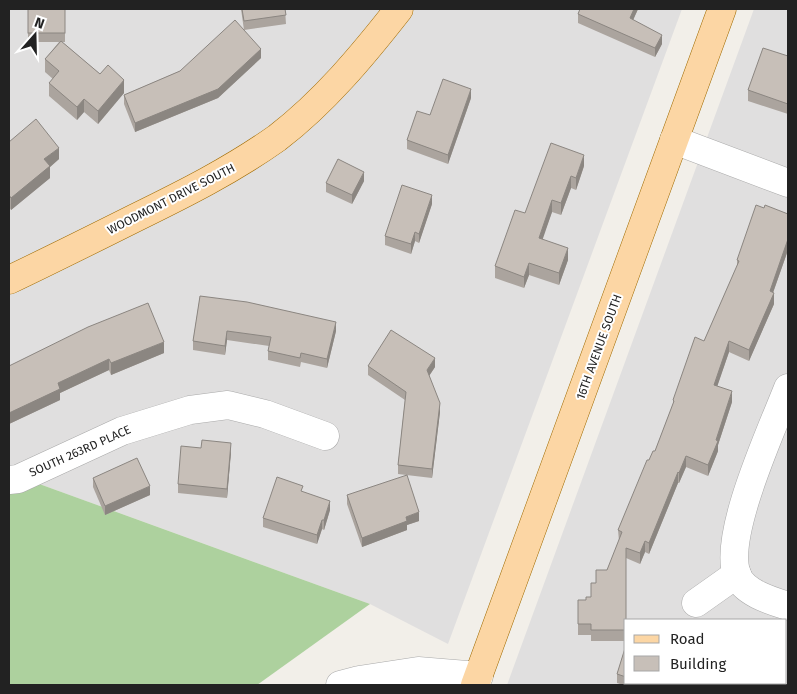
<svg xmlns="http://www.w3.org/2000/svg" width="797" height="694" viewBox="0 0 797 694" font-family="'Fira Sans',sans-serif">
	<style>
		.residential { fill: #e0dfdf; fill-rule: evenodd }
		.forest { fill: #add19e }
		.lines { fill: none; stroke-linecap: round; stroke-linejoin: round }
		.minor-casing { stroke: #a9a9a9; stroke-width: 29 }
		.major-casing { stroke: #a06b00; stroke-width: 29 }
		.minor { stroke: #fff; stroke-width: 28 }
		.major { stroke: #fcd6a4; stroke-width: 28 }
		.wall { fill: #aba49e }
		.shaded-wall { fill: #8b8681 }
		.building { fill: #c7bfb8; stroke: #8b8681 }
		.labels { text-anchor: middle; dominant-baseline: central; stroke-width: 4; stroke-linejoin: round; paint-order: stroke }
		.street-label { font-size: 12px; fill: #222; stroke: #fff }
	</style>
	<rect width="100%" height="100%" fill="#f2efe9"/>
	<g class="residential">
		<path d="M9,9H682L448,644L370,604L9,473Z"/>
		<path d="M754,9H788V685H507ZM626,620H786V683H626Z"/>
	</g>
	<path class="forest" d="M9,473L370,604L257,685H9Z"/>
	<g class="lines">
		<defs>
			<g id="minor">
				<path d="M674,140L788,183"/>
				<path d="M788,388C773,427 722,536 737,575C744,593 772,601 788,606"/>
				<path d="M9,480L18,479L122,431L190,410L228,405L265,414L325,436"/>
				<path d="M696,603L737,574"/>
				<path d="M340,685L359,680L418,671L479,676"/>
			</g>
			<g id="major">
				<path d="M9,280C51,260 93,239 135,218C184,194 232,170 277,138C324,102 363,55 399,9"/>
				<path d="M475,685L722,9"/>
			</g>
		</defs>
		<use href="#minor" class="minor-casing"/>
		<use href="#major" class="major-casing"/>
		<use href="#minor" class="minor"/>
		<use href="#major" class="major"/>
	</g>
	<g class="wall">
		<path d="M28,9H65V42H62L100,74L124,93L98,124L84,112L77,120L49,96V83L53,79L45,72V59L59,42H28Z"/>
		<path d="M241,9H285L286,24L244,30L261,58L218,98L135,132L124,104V95L180,71L244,30Z"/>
		<path d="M580,9H638L633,20L662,44L655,57L578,23V14Z"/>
		<path d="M788,56V114L748,101V90Z"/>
		<path d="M471,98L448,164L407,149V140L430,115Z"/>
		<path d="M9,142L59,159L50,167V178L11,210L9,207Z"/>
		<path d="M584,166L576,190L571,188L561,215L552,212L542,239L568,260L559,285L529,275L524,288L495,278V266L525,213Z"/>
		<path d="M364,181L352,204L326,192V183Z"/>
		<path d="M432,204L419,243L415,241L411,254L385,245V236Z"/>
		<path d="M764,208L788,214V250L773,293L774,304L749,361L729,352L717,386L732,402L718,445V451L708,476L686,467L679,483H678L649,554L645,552L640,564L626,558V641H591V635H578V600H586L591,597L596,583L607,570L619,541L618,530L649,460L655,451L673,404V400L704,341L737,267V260Z"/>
		<path d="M200,296L336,331L327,368L301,362L300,367L268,360V351L269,346L227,340L225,355L193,350V341Z"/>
		<path d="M88,327L164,353L111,375L109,370L60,393V400L9,424Z"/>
		<path d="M368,366L435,367L429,376L440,412L432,478L398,474V465L405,400L368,375Z"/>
		<path d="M231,452L227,498L178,493V484Z"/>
		<path d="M93,478L150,495L105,515L93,487Z"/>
		<path d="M303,492L330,510L324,530L322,529L317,544L263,527V518Z"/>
		<path d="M347,495L419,521L407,525V530L362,547L347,504Z"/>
		<path d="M626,645V683H784V684L780,685H623L617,683V674Z"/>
	</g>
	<g class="shaded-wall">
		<path d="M634,9H638L630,27V18Z"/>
		<path d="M662,35V44L655,57V48Z"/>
		<path d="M261,49V58L218,98L135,132V123Z"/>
		<path d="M124,80V93L98,124V111Z"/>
		<path d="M471,89V98L448,164V155Z"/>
		<path d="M84,99V112L77,120V107Z"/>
		<path d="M59,148V159L50,167V178L11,210V198L44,159Z"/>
		<path d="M584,155V166L576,190V178Z"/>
		<path d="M364,172V181L352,204V195Z"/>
		<path d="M571,176V188L561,215V203Z"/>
		<path d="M432,195V204L419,243V234Z"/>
		<path d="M552,200V212L539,250V238Z"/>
		<path d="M415,232V241L411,254V244Z"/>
		<path d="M788,239V250L770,301L774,293V304L749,361V350Z"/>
		<path d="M568,248V260L559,285V273Z"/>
		<path d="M529,263V275L524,288V277Z"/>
		<path d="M336,322V331L327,368V359Z"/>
		<path d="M227,331V340L225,355V346Z"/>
		<path d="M729,341V352L714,396V385Z"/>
		<path d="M164,342V353L111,375V363Z"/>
		<path d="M435,358V367L427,379V370Z"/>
		<path d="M109,359V370L60,393V400L9,424V413L58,383Z"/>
		<path d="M732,391V402L718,445V451L708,476V465Z"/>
		<path d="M440,403V412L432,478V469Z"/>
		<path d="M231,443V452L227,498V489Z"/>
		<path d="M686,456V467L679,483V473Z"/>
		<path d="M678,472V483L649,554V543Z"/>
		<path d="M150,486V495L105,515V506Z"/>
		<path d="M330,501V510L324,530V520Z"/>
		<path d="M419,512V521L407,525V530L362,547V538L406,517Z"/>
		<path d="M322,520V529L317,544V535Z"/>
		<path d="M645,541V552L640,564V553Z"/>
		<path d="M763,683H784V684L780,685H757Z"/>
	</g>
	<g class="building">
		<rect x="28" y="9" width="37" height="24"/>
		<path d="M242,9H285L286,15L244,21Z"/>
		<path d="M580,9H634L630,18L662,35L655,48L578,14Z"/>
		<path d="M235,20L261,49L218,89L135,123L124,95L180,71Z"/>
		<path d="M61,41L100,74L108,65L124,80L98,111L84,99L77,107L49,83L59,71L45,59Z"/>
		<path d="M763,48L788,56V104L748,90Z"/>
		<path d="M443,79L471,89L448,155L407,140L417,111L430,115Z"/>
		<path d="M36,119L59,148L44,159L50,166L11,198L9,195V142Z"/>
		<path d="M551,143L584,155L576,178L571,176L561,203L552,200L539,238L568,248L559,273L529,263L524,277L495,266L515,210L525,213Z"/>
		<path d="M338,159L364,172L352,195L326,183Z"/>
		<path d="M402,185L432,195L419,234L415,232L411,244L385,236Z"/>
		<path d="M756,205L764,208L765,205L788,214V239L770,291L774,293L749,350L729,341L714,385L732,391L716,440L718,441L708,465L686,456L679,473L678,472L649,543L645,541L640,553L626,548V630H591V624H578V600H586V597H591V583H596V570H607L622,532L618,530L647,460H649L653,451H655L674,401L673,400L695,337L704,341L739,261L737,260Z"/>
		<path d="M200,296L247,302L336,322L327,359L301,353L300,358L268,351L271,337L227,331L225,346L193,341Z"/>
		<path d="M148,303L164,342L111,363L109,359L58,383L60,389L9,413V366L88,327Z"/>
		<path d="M391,330L435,358L427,370L440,403L432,469L398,465L406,392L368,366Z"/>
		<path d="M202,440L231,443L227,489L178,484L181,446L201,448Z"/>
		<path d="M137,458L150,486L105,506L93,478Z"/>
		<path d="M407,475L419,512L406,517L407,521L362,538L347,495Z"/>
		<path d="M277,477L303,486L301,491L330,501L324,520H322L317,535L263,518Z"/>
		<path d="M626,645V677L617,674Z"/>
		<path d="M643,683H763L757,685H651Z"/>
	</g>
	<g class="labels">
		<g class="street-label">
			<text transform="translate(171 199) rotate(-27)">WOODMONT DRIVE SOUTH</text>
			<text transform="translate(599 347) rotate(-70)">16TH AVENUE SOUTH</text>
			<text transform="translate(80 451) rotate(-24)">SOUTH 263RD PLACE</text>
		</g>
	</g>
	<rect width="797" height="694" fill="none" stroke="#222222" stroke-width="20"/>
	<rect x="624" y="619" width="162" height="65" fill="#ffffff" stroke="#a7a7a7"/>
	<rect x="634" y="635" width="25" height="8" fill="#fcd6a4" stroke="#a7a7a7"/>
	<text x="670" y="644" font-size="15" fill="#222222">Road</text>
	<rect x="634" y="656" width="25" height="15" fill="#c7bfb8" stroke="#a7a7a7"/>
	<text x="670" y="669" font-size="15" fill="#222222">Building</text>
	<g transform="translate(35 35) rotate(20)" stroke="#ffffff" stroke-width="4" paint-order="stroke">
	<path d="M0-4L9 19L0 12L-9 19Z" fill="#222222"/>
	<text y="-8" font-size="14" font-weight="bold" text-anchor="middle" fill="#222222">N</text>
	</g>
</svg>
